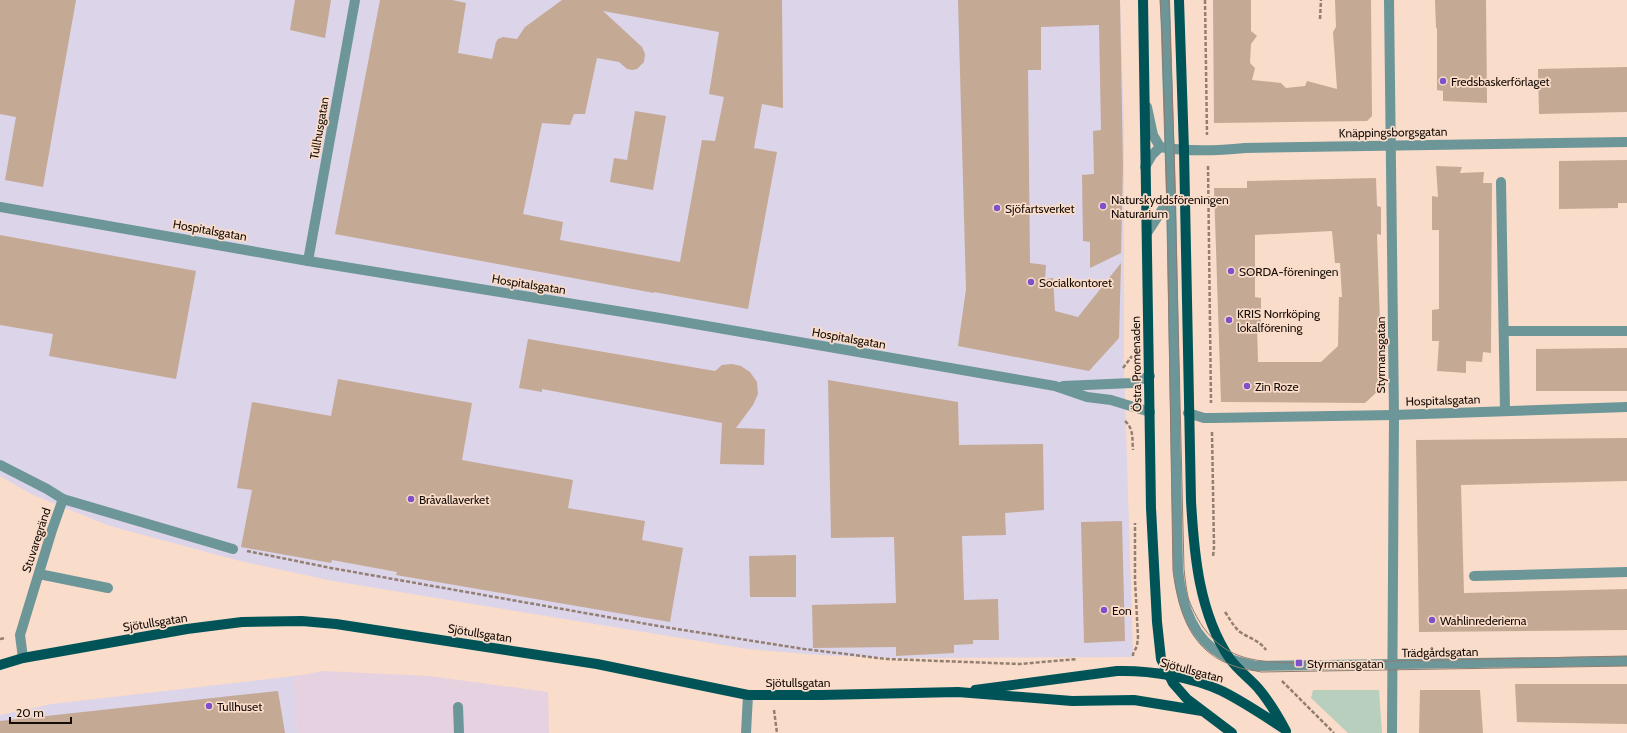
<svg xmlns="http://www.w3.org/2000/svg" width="1627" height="733" viewBox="0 0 1627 733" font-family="Cabin,sans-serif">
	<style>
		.commercial { fill: #e6d1e0 }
		.industrial { fill: #dcd4e9 }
		.green { fill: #b8cfbe }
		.building { fill: #c4a995; fill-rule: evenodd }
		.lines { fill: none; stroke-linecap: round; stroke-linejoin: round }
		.path { stroke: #937f72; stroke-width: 2.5; stroke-dasharray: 4 2; stroke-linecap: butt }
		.minor { stroke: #6d9698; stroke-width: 10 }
		.major { stroke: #005457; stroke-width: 10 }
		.tram { stroke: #907c6f; stroke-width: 1 }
		.poi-dot { fill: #7c51ca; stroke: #f9dcc9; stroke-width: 1.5 }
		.labels { text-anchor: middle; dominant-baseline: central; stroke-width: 3.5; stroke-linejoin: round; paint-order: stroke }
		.poi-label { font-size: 12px; fill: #150c06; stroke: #f9dcc9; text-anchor: start }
		.street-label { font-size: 12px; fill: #150c06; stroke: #f9dcc9 }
	</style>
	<rect width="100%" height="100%" fill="#f9dcc9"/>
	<path class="commercial" d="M324,671L429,676L548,692L549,733H297L294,676Z"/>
	<g class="industrial">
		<path d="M0,0H1120L1124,126V366L1133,657L896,658L820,655L748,649L333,581L240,561L110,526L31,494L0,476Z"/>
		<path d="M294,676L297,733H0V715L52,704Z"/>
	</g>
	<path class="green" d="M1313,690H1379L1382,733H1348L1311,698Z"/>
	<g class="building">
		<path d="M0,0H76L43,187L5,180L16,117L0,114Z"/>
		<path d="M295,0H331L325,38L290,30Z"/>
		<path d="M380,0H452L466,3L458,53L492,59L496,42L498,39L503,37L517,39L525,27L562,0H782L783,108L762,104L754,148L777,152L748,309L654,292V293L335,234ZM603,11L719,32L709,94L724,97L715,141L702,140L680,262L560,240L563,222L523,214L542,123L570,125L574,114H585L597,58L619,62L627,69L632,70L637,69L644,62L645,54L642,47Z"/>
		<path d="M958,0H1120L1123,167L1121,253L1090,268V242L1083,241L1082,175L1094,174L1093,131L1101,130L1099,25L1041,27V70H1028L1030,263L1046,265L1045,279L1053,278L1055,311L1078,317L1121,263L1119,338L1089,371L958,346L966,289Z"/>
		<path d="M1213,0H1251V31L1257,36L1251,44L1250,63L1255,68L1252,80L1281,83L1286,88L1305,86L1307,81L1337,89L1333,32L1336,27L1335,0H1371L1372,116L1367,121L1214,123Z"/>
		<path d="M1435,0H1486L1487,103L1443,101V91L1437,90V28H1436Z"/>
		<path d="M1627,67V112L1539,114L1538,69Z"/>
		<path d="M635,111L666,116L653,190L610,182L614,158L627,160Z"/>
		<path d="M1627,160V203H1618V208L1559,209V161Z"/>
		<path d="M1436,166L1462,167L1460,173L1484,172L1483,183H1492L1491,353L1483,352L1482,362L1466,361V373L1437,371L1439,341H1432V310L1439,309V230H1432V196L1438,197Z"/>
		<path d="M1376,178L1377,206L1381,207V235L1377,234L1380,324L1385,322L1384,351H1379L1380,389L1365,403L1221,402L1214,188H1247V181ZM1332,231L1335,263H1340L1342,297H1339L1338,346L1321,362H1258L1257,325L1261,322V298L1255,297V235Z"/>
		<path d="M0,235L196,271L176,379L49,356L53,334L0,325Z"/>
		<path d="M528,339L715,371L722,365L732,364L741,366L750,372L757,382L758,394L753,405L736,428L765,429L764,465L720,464L722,423L542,389V392L519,388Z"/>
		<path d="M1627,348V391H1536V349Z"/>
		<path d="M338,379L472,403L462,460L573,480L568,508L645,521L642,540L683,548L670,622L396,575L397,572L332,560L331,563L241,547L252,490L237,488L252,402L331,416Z"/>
		<path d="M828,380L958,402L959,445L1043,444L1044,510L1005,513L1006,535L962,536L964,600L998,599L999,640H973V644L954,645V653L896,656V647L813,648L812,605L896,603L894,537L831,538Z"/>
		<path d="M1627,438V481L1461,485L1464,593L1627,589V630L1419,632L1416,440Z"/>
		<path d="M1122,521L1125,641L1084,643L1081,522Z"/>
		<path d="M796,555V597H750L749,556Z"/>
		<path d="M1515,684H1627V724L1517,722Z"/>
		<path d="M1420,690H1480L1483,733H1419Z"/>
		<path d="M278,691L285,733H0V721Z"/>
	</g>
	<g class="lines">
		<g class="path">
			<path d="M1205,0L1207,135"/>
			<path d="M1320,19L1321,0"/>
			<path d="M1208,166L1211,403"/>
			<path d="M1123,368L1132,356"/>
			<path d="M1125,421C1134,429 1132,439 1133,450"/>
			<path d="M1212,432L1214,547L1213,557"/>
			<path d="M247,551L331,568L664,627L804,649L887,659L1020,664L1077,659"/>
			<path d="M1225,612C1230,619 1233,626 1240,632C1249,638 1260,641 1266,650"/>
			<path d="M0,639L6,638"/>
			<path d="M1133,656V654L1137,646L1138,637L1135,580V523"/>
			<path d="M1282,681L1334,733"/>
			<path d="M774,710L777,733"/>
		</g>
		<g class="minor">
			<path d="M1165,0L1171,196L1178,569C1181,601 1191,637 1221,654C1231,661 1244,663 1256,666L1627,661"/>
			<path d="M1389,0L1394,415L1392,733"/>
			<path d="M1147,107L1153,135L1160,147"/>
			<path d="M1160,147C1188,152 1216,151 1245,148L1627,142"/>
			<path d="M1145,167L1152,155L1160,147"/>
			<path d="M1501,182L1505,410"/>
			<path d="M0,207L308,261L666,319L1055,386L1087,397L1111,400L1150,412"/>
			<path d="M1147,233L1171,196"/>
			<path d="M308,261L355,0"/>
			<path d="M1504,331H1627"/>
			<path d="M1063,386L1132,383L1150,376"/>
			<path d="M1188,413L1204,418H1212L1394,415L1627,407"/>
			<path d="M0,465L47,489L63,499L52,530L20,635L23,658"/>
			<path d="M63,499L233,549"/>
			<path d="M39,574L108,588"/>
			<path d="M1474,576L1627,572"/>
			<path d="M458,707L459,733"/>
			<path d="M746,733L748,695"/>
		</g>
		<g class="major">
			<path d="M1143,0L1151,508L1157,622L1161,659L1173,683L1187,699L1232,733"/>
			<path d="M1179,0L1184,150L1191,501C1194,554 1199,614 1230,659C1238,670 1249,678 1258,688C1269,701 1278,716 1286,731"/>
			<path d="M0,665L23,658L187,629L242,622L302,621L336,624L597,664L748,695H821L958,692L1072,701L1134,700L1202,711"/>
			<path d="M975,690L1117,671C1150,670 1192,677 1222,691C1244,702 1263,715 1283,728"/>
		</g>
		<g class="tram">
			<path d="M1160,0L1162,31L1167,202L1173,571C1179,614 1191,653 1237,667C1245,670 1253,670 1261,672L1627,666"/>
			<path d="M1169,0L1174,150L1184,569C1185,578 1186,588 1188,597C1191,607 1197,618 1203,627C1228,662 1260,662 1299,663L1627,656"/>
		</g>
	</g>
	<g class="poi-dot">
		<circle cx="1443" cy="81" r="4"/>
		<circle cx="1103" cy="206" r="4"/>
		<circle cx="997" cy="208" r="4"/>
		<circle cx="1231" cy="271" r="4"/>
		<circle cx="1031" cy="282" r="4"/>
		<circle cx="1229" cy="320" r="4"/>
		<circle cx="1247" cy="386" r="4"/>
		<circle cx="411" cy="499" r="4"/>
		<circle cx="1104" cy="610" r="4"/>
		<circle cx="1432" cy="620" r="4"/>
		<rect x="1295" y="659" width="8" height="8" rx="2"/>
		<circle cx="209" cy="706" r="4"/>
	</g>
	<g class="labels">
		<g class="poi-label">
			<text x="1451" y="81">Fredsbaskerförlaget</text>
			<text x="1111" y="199">Naturskyddsföreningen<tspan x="1111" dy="14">Naturarium</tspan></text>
			<text x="1005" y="208">Sjöfartsverket</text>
			<text x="1239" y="271">SORDA-föreningen</text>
			<text x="1039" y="282">Socialkontoret</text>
			<text x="1237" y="313">KRIS Norrköping<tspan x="1237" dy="14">lokalförening</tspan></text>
			<text x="1255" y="386">Zin Roze</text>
			<text x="419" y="499">Bråvallaverket</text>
			<text x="1112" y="610">Eon</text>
			<text x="1440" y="620">Wahlinrederierna</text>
			<text x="1307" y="663">Styrmansgatan</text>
			<text x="217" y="706">Tullhuset</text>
		</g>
		<g class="street-label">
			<text transform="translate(319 128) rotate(-80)">Tullhusgatan</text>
			<text transform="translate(1393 132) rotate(-1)">Knäppingsborgsgatan</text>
			<text transform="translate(210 230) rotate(10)">Hospitalsgatan</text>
			<text transform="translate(529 284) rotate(9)">Hospitalsgatan</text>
			<text transform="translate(849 338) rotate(10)">Hospitalsgatan</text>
			<text transform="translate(1380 355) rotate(-90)">Styrmansgatan</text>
			<text transform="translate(1136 364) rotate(-91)">Östra Promenaden</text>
			<text transform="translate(1443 400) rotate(-2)">Hospitalsgatan</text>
			<text transform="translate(36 540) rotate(-72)">Stuvaregränd</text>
			<text transform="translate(155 622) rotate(-9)">Sjötullsgatan</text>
			<text transform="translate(480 633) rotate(9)">Sjötullsgatan</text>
			<text transform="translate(1440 652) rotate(-1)">Trädgårdsgatan</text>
			<text transform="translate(1192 670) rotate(15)">Sjötullsgatan</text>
			<text x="798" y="682">Sjötullsgatan</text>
		</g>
	</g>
	<path d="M10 717v6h61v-6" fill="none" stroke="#150c06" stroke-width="2"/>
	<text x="16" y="717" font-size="12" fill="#150c06" stroke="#f9dcc9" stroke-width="3" paint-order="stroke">20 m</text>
</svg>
